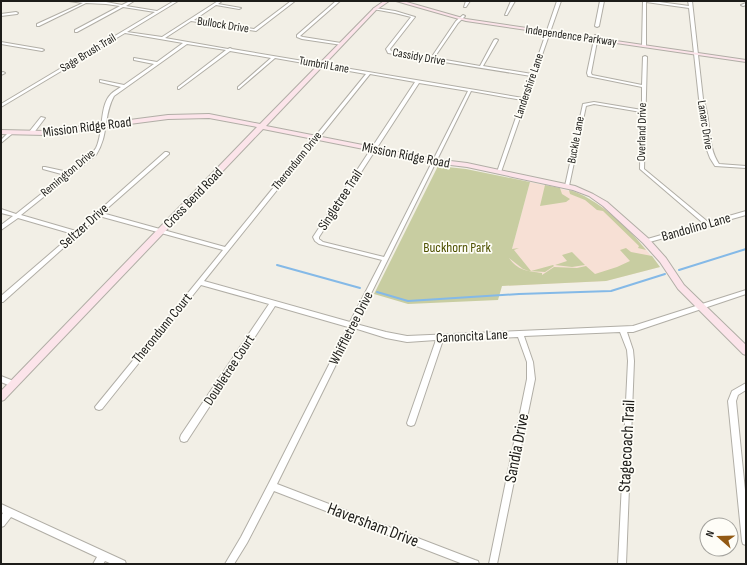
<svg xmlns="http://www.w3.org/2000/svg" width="747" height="565" viewBox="0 0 747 565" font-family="'Sofia Sans Condensed',sans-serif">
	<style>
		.education { fill: #f7e0d5 }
		.green { fill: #c8cda1 }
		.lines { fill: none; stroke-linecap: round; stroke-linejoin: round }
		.stream { stroke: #84b9e7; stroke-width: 2 }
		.street-casing { stroke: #b1aea6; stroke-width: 2 }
		.secondary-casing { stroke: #b1aea6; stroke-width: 2 }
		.street { fill: #fff; fill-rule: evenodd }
		.secondary { fill: #fce4ea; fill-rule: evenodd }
		.labels { text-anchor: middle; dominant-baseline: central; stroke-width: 3.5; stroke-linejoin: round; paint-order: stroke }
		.far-street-label { font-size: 12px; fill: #1d1c19; stroke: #fefdf7 }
		.street-label { font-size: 14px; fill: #1d1c19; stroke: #fefdf7 }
		.park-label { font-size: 14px; fill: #4e5100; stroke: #fefdf7 }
		.near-street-label { font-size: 17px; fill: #1d1c19; stroke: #fefdf7 }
	</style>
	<rect width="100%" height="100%" fill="#f2efe6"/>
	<path class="education" d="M530,182L570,191L604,208L644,247L660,267L606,281L502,286Z"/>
	<g class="green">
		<path d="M438,166L466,169L530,182L512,249L519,248L514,250L531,271L553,265L554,266L545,272L529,271L523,269L509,258C518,271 528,271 542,273V275L554,267L577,268L586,266L595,274L617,267L630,261L620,250L626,248L631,252L652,256L660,267L606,281L502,286L498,300L408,304L374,294Z"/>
		<path d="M545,185L560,188L562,194L570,199L566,202L540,206Z"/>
		<path d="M569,190C596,197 630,229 646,250L638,248L639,246L603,211L597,210L585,200L570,194Z"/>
		<path d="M572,252L585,265L572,267L555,265L567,261L562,255Z"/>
	</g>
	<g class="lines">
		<g class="stream">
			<path d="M277,265L360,288"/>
			<path d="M679,270L746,249"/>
			<path d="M377,292L408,301L519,294L611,291L665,274"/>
		</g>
		<defs>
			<g id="street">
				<path d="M69,1L106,2L122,5L130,1H134L126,6L157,11L174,1H178L127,32L162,37L218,1H222L218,4L241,8L239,9L216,5L194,20L254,29L291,1H295L256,31L191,21L165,38L228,49L230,48L232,49L523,98L531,76L388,53L386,49L411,17L395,13L373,9L375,8L395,11L415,17L390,49L391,51L431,58L456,21L463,15L465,16L458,23L434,58L480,66L494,40L496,39L498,40L483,66L532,74L557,1H561L501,172L499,173L497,172L522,100L471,91L356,324L386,332L407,336L633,326L746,290V294L633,332H627L633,350L634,361L626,564H618L628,361L627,350L620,332L524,336L533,362L535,379L497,564H489L527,379V362L518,337L443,340L415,423L414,425L411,426L408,425L407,423L436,340L407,342L386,338L354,328L277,484L475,560L478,561L479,564H463L274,491L247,543L234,564H225L241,537L269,483L348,327L275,306L187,441L184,442L181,441L180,438L181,435L269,304L201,285L102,409L99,410L96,409L95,407L223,250L99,216L3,302H1V296L73,234L18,218L1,230V225L13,216L1,213V209L16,214L65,175L43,169V167H45L68,172C77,165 90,158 96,148C104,132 99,106 111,94C114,91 118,89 121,87L100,82V80L124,85L154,64L134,60V58L157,62L183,43L125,33L1,107V104L155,12L123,7L77,32H75V30L120,6L106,4L86,3L39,26H37V24L83,3ZM187,44L226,50L178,87V89H179L230,51L271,58L238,87V89H239L275,58L366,74L225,247L102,213L169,154V153L167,152H165L76,231L21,215L96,155C109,135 103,116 114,96ZM370,74L415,82L313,237L315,241L319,244L382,260L350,322L204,281ZM419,83L468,91L384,257L323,242L319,239V237Z"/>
				<path d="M336,1H340L300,36L303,37L341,43L343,44L342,45L302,39L297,37V35Z"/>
				<path d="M466,1H470L466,7H464Z"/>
				<path d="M511,1H515L507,15H505Z"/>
				<path d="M600,1H604L599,26L597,27L595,26Z"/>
				<path d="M643,1H652L689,6L688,1H692L703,99C712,120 706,145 719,164L746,166V168L715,166L710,158L707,150L704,115L702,107L699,99L689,8L646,2V46L644,47L642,46Z"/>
				<path d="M746,3V5L743,6L741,5Z"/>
				<path d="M16,12L18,13L17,14L1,16V14Z"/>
				<path d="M595,35L598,36L591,73L592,75L642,85L643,57L645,56L647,57L644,169L708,222L746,211V215L646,243L644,242L643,241L644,240L703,223L640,169L641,112L594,104L586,106L569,186L567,188L565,187V186L583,104L594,102L642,110V87L588,76L587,73Z"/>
				<path d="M1,42L42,49L44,50L42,51L1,44Z"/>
				<path d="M3,72L5,73L1,75V73Z"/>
				<path d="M41,117L45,118L33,134H29V132Z"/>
				<path d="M9,132H11L13,133L1,143V140Z"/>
				<path d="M1,376L16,382L17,384L16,386L13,387L1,382Z"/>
				<path d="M746,383V390L738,395L736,401L746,500V545L743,544L742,541L728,401L732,391Z"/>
				<path d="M1,504L125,561L126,564H112L105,561L103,564H93L97,557L11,517L4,526L1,527V516L3,513L1,512Z"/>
			</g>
			<g id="secondary">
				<path d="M384,1H389L376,10L266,126L434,159L467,163L575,186L593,194L607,202L649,239L666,258L684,285L746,345V355L743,354L678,289L660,262L643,243L603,206L589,196L573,190L467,167L434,163L263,129L4,400L1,401V391L257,127L209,118L168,119L45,135L1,134V130L45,131L168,115L209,114L260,124L374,8Z"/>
				<path d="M396,1H403L466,19L746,60V62L466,21Z"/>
			</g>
		</defs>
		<use href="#street" class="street-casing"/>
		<use href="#secondary" class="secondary-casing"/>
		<use href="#street" class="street"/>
		<use href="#secondary" class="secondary"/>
	</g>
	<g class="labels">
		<g class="far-street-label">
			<text transform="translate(223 25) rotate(9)">Bullock Drive</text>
			<text transform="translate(571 36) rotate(8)">Independence Parkway</text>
			<text transform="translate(88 53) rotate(-31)">Sage Brush Trail</text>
			<text transform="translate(419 57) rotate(10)">Cassidy Drive</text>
			<text transform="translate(324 65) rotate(10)">Tumbril Lane</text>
			<text transform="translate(529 86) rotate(-71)">Landershire Lane</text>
			<text transform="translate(705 125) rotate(81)">Lanarc Drive</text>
			<text transform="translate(642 132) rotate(-89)">Overland Drive</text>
			<text transform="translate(576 140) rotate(-79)">Buckle Lane</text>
			<text transform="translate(297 161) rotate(-51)">Therondunn Drive</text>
			<text transform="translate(68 173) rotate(-40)">Remington Drive</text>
		</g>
		<g class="street-label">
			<text transform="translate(87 127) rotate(-7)">Mission Ridge Road</text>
			<text transform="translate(406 155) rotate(11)">Mission Ridge Road</text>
			<text transform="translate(193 198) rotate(-46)">Cross Bend Road</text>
			<text transform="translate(340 200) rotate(-57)">Singletree Trail</text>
			<text transform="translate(84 226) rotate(-42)">Seltzer Drive</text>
			<text transform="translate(696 227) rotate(-16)">Bandolino Lane</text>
			<text transform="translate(162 328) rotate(-51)">Therondunn Court</text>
			<text transform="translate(351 328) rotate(-63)">Whiffletree Drive</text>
			<text transform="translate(472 336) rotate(-3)">Canoncita Lane</text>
			<text transform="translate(229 370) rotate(-57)">Doubletree Court</text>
		</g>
		<g class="park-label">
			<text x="457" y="247">Buckhorn Park</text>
		</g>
		<g class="near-street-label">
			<text transform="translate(627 446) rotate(-87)">Stagecoach Trail</text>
			<text transform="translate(517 448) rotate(-79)">Sandia Drive</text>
			<text transform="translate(373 525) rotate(21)">Haversham Drive</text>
		</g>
	</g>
	<rect width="747" height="565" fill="none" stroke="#1d1c19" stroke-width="4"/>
	<g transform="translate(719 537) rotate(290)"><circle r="19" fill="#fefdf7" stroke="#a4a39e"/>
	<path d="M0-3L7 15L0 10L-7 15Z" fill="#925913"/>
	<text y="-6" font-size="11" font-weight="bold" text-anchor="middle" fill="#1d1c19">N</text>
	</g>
</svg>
